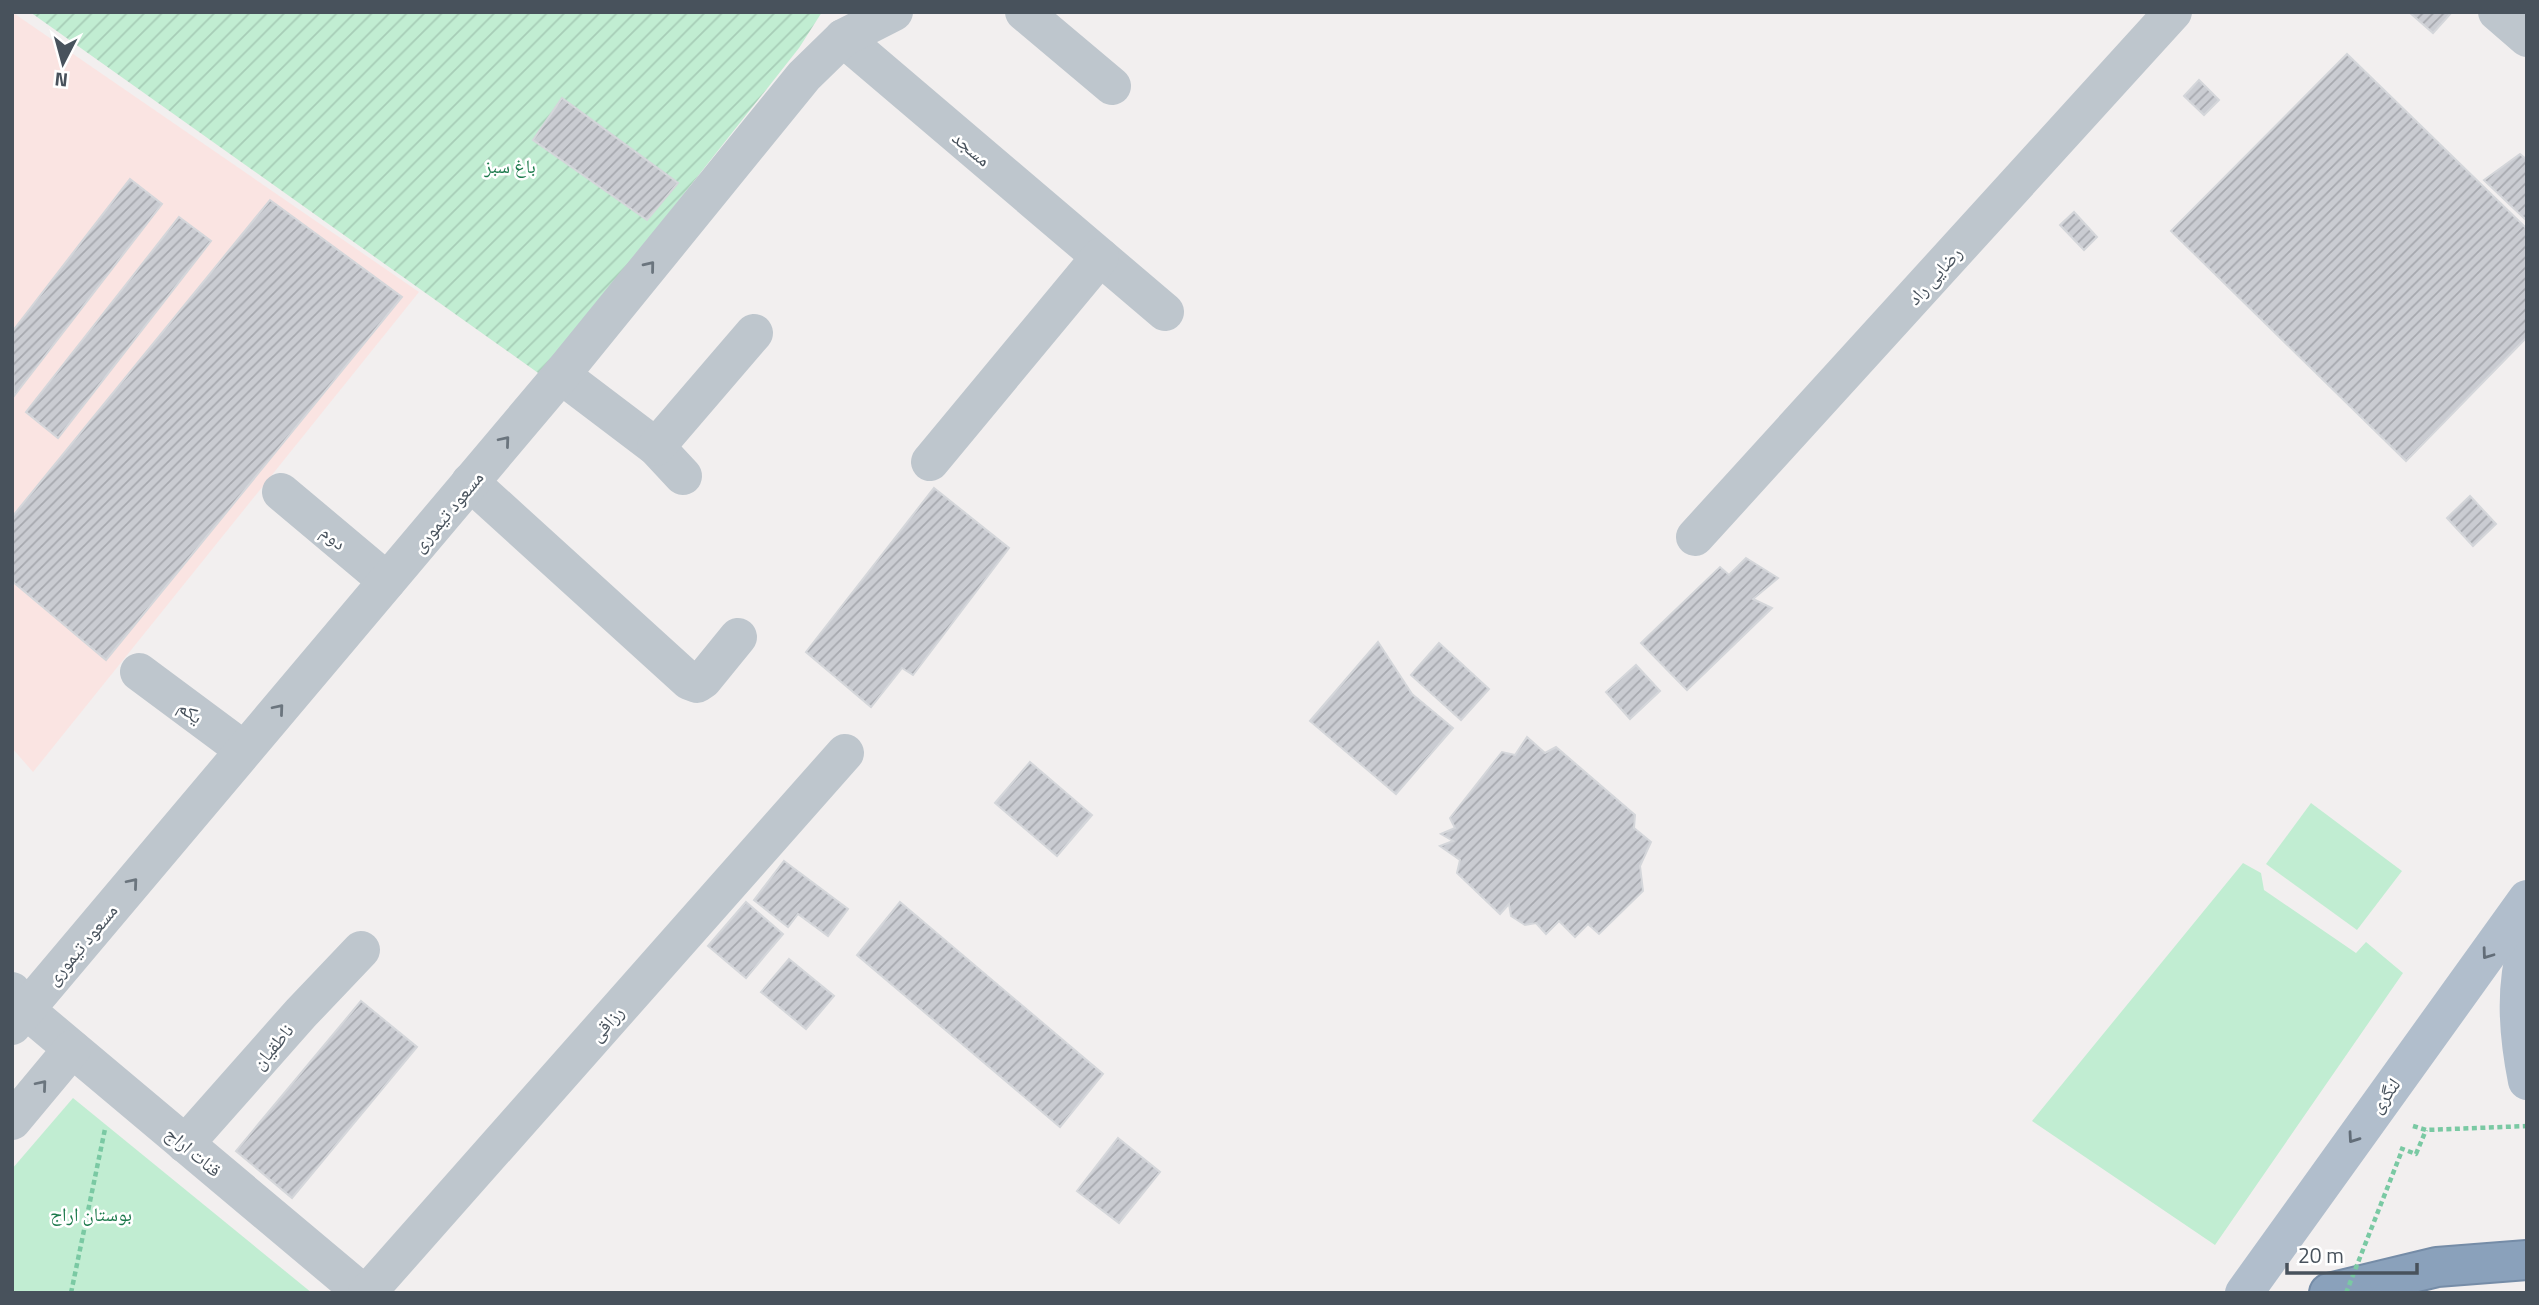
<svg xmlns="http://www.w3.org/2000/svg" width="2539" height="1305" viewBox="0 0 2539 1305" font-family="'Titillium Web','Noto Naskh Arabic',sans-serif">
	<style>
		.medical { fill: #fae4e2 }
		.park { fill: #c1edd2 }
		.garden { fill: url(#garden-furrows) }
		.building { fill: url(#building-hatch); stroke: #d4d6da; stroke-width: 2 }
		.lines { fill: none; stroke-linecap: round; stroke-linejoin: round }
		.highway-casing { stroke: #758ca7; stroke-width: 42 }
		.path { stroke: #7ac9a3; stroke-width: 4.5; stroke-dasharray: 5 3.5; stroke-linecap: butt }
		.minor { stroke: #bec6cd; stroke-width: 38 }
		.major { stroke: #b1becc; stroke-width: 38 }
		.highway { stroke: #8aa1bb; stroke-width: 38 }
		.path-bridge { stroke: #7ac9a3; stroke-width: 4.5; stroke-dasharray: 5 3.5; stroke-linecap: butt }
		.oneway { stroke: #6b757e }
		.oneway2 { stroke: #626d78 }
		.labels { text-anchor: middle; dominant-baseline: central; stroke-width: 5; stroke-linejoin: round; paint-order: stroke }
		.street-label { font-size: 19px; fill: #48525c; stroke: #fff }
		.park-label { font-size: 19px; fill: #1d7a4c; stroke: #fff }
	</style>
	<defs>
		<pattern id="garden-furrows" width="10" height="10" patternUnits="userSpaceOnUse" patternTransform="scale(1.75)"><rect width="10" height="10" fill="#c1edd2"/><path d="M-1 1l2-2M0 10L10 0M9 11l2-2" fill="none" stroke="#a7cdb7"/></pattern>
		<pattern id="building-hatch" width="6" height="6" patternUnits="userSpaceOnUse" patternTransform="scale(1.75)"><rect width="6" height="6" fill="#caccd2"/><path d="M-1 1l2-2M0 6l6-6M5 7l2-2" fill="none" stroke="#a6a8ae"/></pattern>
	</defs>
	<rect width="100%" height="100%" fill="#f2efef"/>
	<path class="medical" d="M12,12L419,292L33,772L12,748Z"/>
	<g class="park">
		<path d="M2311,803L2402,871L2357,930L2266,864Z"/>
		<path d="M2243,863L2261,873L2264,890L2356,953L2366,942L2403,973L2215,1245L2032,1121Z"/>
		<path d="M73,1098L312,1293H12V1169Z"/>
	</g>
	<path class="garden" d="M30,12H822L799,48L541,375Z"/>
	<g class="building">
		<path d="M2409,12H2452L2433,33Z"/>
		<path d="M2347,54L2527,229V337L2406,461L2171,231Z"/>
		<path d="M2199,80L2219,100L2204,115L2184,96Z"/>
		<path d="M562,98L678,183L647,220L533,140Z"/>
		<path d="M2520,154L2527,160V221L2484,180Z"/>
		<path d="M130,179L162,204L14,396L12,332Z"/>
		<path d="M270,200L402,297L106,660L12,581V517Z"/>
		<path d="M2074,212L2097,237L2084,250L2060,225Z"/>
		<path d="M179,217L211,241L58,438L26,412Z"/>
		<path d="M934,488L1009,548L913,675L902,668L871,707L806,652Z"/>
		<path d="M2470,496L2496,524L2473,546L2447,518Z"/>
		<path d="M1746,558L1778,578L1753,599L1772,608L1687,690L1641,643L1720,567L1729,575Z"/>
		<path d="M1378,642L1412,694L1453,728L1396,794L1310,721Z"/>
		<path d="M1439,643L1489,689L1461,720L1411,675Z"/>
		<path d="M1636,665L1660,691L1630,719L1606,692Z"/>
		<path d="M1527,737L1545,753L1556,747L1635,815L1634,828L1651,842L1640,866L1643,891L1599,934L1588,924L1575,937L1559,921L1546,934L1536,923L1525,925L1511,916L1509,904L1500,914L1457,873L1460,860L1440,846L1453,841L1441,834L1455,828L1450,818L1502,752L1515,755Z"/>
		<path d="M1030,762L1092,815L1057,856L995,803Z"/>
		<path d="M784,861L848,909L828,936L798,914L788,927L754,900Z"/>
		<path d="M746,902L783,934L746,978L708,946Z"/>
		<path d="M900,902L1103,1074L1060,1127L857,955Z"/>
		<path d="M789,959L834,996L806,1029L761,992Z"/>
		<path d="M361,1001L417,1047L292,1198L236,1151Z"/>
		<path d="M1118,1138L1160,1172L1119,1223L1077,1191Z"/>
	</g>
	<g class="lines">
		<defs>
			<path id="highway" d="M2329,1293L2437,1267L2527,1260"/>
		</defs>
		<use href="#highway" class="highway-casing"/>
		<g class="path">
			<path d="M2413,1126L2426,1130L2527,1126"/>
			<path d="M2400,1148L2416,1154L2426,1130"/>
			<path d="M71,1293L105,1129"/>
		</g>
		<g class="minor">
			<path d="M1024,12L1112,86"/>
			<path d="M2497,12L2527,38"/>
			<path d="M843,38L1165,312"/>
			<path d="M561,375L656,447L683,476"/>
			<path d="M656,447L754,333"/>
			<path d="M930,462L1100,257"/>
			<path d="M470,482L689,681L697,684L703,680L738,637"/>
			<path d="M281,492L387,581"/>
			<path d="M1695,537L2173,12"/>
			<path d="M139,672L244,750"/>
			<path d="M12,991L26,1010L363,1293"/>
			<path d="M12,1026L561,375L804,76L843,38L894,12"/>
			<path d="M12,1121L72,1049"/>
			<path d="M185,1144L301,1013L361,950"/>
			<path d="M367,1293L845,753"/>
		</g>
		<g class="major">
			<path d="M2527,944C2514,989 2518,1036 2527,1081"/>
			<path d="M2244,1293L2527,899"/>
		</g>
		<use href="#highway" class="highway"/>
		<path class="path-bridge" d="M2346,1293L2401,1153"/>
	</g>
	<defs><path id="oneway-chevron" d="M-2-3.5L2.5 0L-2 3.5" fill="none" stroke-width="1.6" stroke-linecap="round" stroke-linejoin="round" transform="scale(1.75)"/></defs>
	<g class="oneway">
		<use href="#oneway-chevron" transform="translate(650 266) rotate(-51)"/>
		<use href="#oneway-chevron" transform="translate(505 441) rotate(-50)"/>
		<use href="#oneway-chevron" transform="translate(279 709) rotate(-50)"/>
		<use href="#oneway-chevron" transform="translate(133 883) rotate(-50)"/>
		<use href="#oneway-chevron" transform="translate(42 1085) rotate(-50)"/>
	</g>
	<g class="oneway2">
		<use href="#oneway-chevron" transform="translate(2487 954) rotate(126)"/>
		<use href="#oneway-chevron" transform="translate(2353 1138) rotate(125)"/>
	</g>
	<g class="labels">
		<g class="street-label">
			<text transform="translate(972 148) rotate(40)">مسجد</text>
			<text transform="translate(1934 275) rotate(-48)">رضایی راد</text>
			<text transform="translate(447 511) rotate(-50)">مسعود تیموری</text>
			<text transform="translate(334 537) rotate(40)">دوم</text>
			<text transform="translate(191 711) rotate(37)">یکم</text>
			<text transform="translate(81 944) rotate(-50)">مسعود تیموری</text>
			<text transform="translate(606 1023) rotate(-48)">رزاقی</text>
			<text transform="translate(272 1046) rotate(-50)">ناطقیان</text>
			<text transform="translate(2384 1095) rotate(-54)">لنگری</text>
			<text transform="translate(194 1151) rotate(40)">قنات اراج</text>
		</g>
		<g class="park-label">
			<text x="510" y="165">باغ سبز</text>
			<text x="91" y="1213">بوستان اراج</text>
		</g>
	</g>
	<rect width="2539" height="1305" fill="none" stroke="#48525c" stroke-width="28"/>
	<g transform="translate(63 63) rotate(186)" stroke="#ffffff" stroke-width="5" paint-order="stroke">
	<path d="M0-5L12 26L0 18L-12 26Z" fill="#48525c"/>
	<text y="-10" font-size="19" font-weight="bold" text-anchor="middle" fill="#48525c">N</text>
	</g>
	<path d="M2287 1263v10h130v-10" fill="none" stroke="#48525c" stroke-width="3.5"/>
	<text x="2298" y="1263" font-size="21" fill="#48525c" stroke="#ffffff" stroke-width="5" paint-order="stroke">20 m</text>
</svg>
